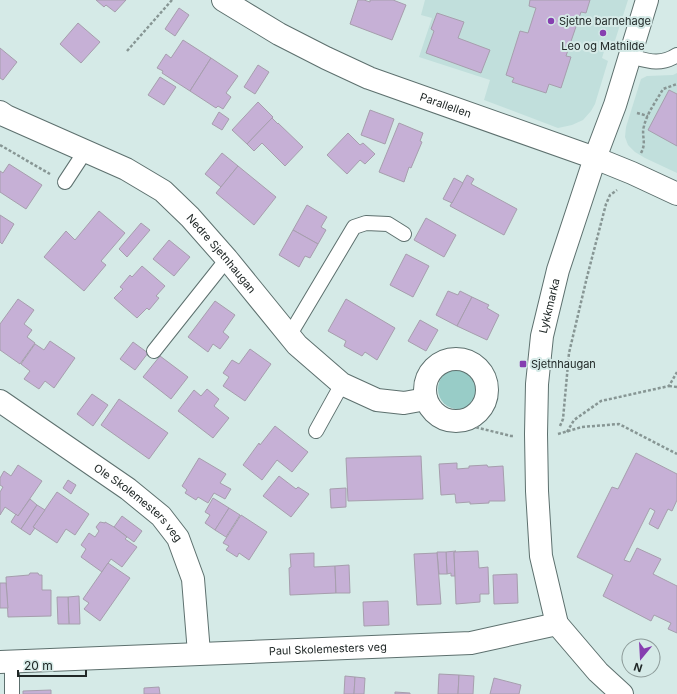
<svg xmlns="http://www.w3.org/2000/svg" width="677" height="694" viewBox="0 0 677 694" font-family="Inter,sans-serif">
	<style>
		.built { fill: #c1dfdc }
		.green { fill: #98ccc7 }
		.building { fill: #c6b0d6; stroke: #a69ead }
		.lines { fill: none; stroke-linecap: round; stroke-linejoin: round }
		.lane-casing { stroke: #5d706e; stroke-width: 16 }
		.street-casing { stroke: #5d706e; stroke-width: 24 }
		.path { stroke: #879694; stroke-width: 2.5; stroke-dasharray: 3 2; stroke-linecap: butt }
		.lane { stroke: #fff; stroke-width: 14 }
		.street { stroke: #fff; stroke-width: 22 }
		.poi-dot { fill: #863eb0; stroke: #d5eae7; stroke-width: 1.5 }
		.labels { text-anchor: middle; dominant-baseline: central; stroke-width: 4; stroke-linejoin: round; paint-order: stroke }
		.poi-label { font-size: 11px; fill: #202827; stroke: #d5eae7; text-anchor: start }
		.street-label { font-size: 11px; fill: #202827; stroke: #d5eae7 }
	</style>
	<rect width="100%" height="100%" fill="#d5eae7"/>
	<g class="built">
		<path d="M425,0H628L612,50L605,48L602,58L608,61L595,104L591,111L583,120L572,125L558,128L484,100L490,80L419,57L432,18L421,15Z"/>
		<path d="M677,73V173L645,158L635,152L628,145L625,137L626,127L641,79L647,76L673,75Z"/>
	</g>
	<circle class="green" cx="458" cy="389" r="20"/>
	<g class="building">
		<path d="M96,0H126L115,12L106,5L104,7Z"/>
		<path d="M358,0H364L370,2V0H393L406,5L392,40L350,24Z"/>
		<path d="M530,0H590L586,13L581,12L566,56L571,57L561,88L549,84L546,93L512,82L514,78L506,75L520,31L528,33L536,8L529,6Z"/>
		<path d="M179,8L189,15L175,36L165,29Z"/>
		<path d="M437,13L464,22L458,38L490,50L481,73L426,53L434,31L431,29Z"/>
		<path d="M78,23L100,42L81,63L60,44Z"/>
		<path d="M183,40L211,58L190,91L162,73L163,71L157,68L166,54L171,58Z"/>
		<path d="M0,48L17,62L3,80L0,78Z"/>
		<path d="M211,58L238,76L226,93L231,97L223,109L218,106L216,108L190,91Z"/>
		<path d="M258,65L269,72L255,94L244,87Z"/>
		<path d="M160,77L176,87L164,105L148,95Z"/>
		<path d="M669,90L677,94V146L648,130Z"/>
		<path d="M258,102L273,117L247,144L232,130Z"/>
		<path d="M370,110L394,119L385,144L361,135Z"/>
		<path d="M219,112L229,119L222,130L212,124Z"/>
		<path d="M272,118L278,124V123L303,147L285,166L262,143L254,151L247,144Z"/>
		<path d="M399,123L423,133L420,141L422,142L411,168L409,167L404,182L379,172Z"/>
		<path d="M348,133L360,145L363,143L375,154L365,164L360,160L347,174L327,155Z"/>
		<path d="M222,153L238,166L221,187L205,174Z"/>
		<path d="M9,164L42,185L26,209L0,192V171L3,173Z"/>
		<path d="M238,166L276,197L254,225L216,193Z"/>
		<path d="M467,175L474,179L471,184L517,209L504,235L450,206Z"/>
		<path d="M454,178L463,183L452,203L443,199Z"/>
		<path d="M307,205L327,217L321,227L326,230L318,244L293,230Z"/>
		<path d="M99,211L125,233L101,261L106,265L84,291L44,257L66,231L75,240Z"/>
		<path d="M0,215L14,224L2,244L0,242Z"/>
		<path d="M426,218L456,235L444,257L414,240Z"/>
		<path d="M141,223L150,230L127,257L119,249Z"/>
		<path d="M293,230L318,244L310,258L305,256L299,267L279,255Z"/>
		<path d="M169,240L190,257L174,276L153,259Z"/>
		<path d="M406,254L429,266L413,297L390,285Z"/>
		<path d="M142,266L165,286L156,296L159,298L149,310L147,308L137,318L114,298L123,289L120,287L130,275L132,277Z"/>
		<path d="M448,291L458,295L460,291L472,297L457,326L436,315Z"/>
		<path d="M472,297L489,305L487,308L499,315L487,340L457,326Z"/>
		<path d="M18,299L34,310L24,324L32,330L27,337L35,343L20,364L0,350V324Z"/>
		<path d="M346,299L395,328L377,360L365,352L362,356L344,346L346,341L328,331Z"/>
		<path d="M215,301L235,315L223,332L229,337L220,349L213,344L208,352L188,337Z"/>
		<path d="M420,320L438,330L426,351L408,341Z"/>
		<path d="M50,341L75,358L54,388L45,381L39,389L24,379L30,371L21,364L35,344L44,350Z"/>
		<path d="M133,342L148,353L135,370L120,359Z"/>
		<path d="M250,349L271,364L245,401L223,386L229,377L223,373L232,360L239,364Z"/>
		<path d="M160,356L188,377L171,399L143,377Z"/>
		<path d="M207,389L219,399L214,406L229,418L213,438L178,411L194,390L201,396Z"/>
		<path d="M92,394L108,405L93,426L77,414Z"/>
		<path d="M119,399L168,433L149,459L101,425Z"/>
		<path d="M275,426L308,452L292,472L277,460L262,480L243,465L259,443L260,445Z"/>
		<path d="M636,453L677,474V500L672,511L668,509L658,529L649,524L655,511L650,508L624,560L630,562L637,548L661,559L653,574L677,586V633L668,629L671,623L654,615L651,621L603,596L613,575L577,557L612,487L618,489Z"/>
		<path d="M421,456L423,499L348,501L346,458Z"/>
		<path d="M199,458L226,474L220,483L231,489L225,499L214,493L208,503L198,497L196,500L185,493L187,490L182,486Z"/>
		<path d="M457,463V469L469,468V466L487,465L488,467L503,466L505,501H489V503L470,504V502L456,503L455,494L441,495L439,464Z"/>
		<path d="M18,465L42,481L18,516L5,507L0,515V492L3,487L0,485V478L4,471L11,476Z"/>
		<path d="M279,476L296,489L298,487L309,494L291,517L263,496Z"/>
		<path d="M68,480L76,485L71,494L63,488Z"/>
		<path d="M346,488V507L331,508L330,489Z"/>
		<path d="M57,492L89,514L75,535L66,529L57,543L33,527Z"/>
		<path d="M213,498L229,508L215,530L205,523L210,515L205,512Z"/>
		<path d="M30,499L37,505L21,529L11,522L16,514L18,516Z"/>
		<path d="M37,505L45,510L33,527L35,528L30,535L21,529Z"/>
		<path d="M229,508L240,515L226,537L215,530Z"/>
		<path d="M241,515L267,532L249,560L239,553L237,557L226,550L229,546L223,543Z"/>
		<path d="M122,516L142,531L134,542L114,527Z"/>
		<path d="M100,522L105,523V522L114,527L127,537L125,539L137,547L122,567L111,559L102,572L81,557L86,549L81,545L89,533L95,537L99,531L96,527Z"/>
		<path d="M456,551L454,552L455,576H451V573L447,574L446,552Z"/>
		<path d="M478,551L479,568L488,567L489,594H480V602L456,604L454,552Z"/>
		<path d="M437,552H446L447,574H439Z"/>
		<path d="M314,553V567L335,566L336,593L290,595L289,568L291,567L290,554Z"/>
		<path d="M437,553L441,604L417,605L414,554Z"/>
		<path d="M108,563L130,578L100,621L84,609L89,603L83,599Z"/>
		<path d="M349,565L350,593H336L335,566Z"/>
		<path d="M30,573H38L39,575H42V590H51V616L8,617L6,577L29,575Z"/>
		<path d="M517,574L518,603L494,604L493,575Z"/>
		<path d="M0,583H6L8,608H0Z"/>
		<path d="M79,596L80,624H69L68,597Z"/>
		<path d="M57,597H68L69,624H58Z"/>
		<path d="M388,601L389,625L364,626L363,602Z"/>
		<path d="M439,674L459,675L458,694H438Z"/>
		<path d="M459,675L474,676L473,694H458Z"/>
		<path d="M345,676L355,677L354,694H344Z"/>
		<path d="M355,677L365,678L364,694H354Z"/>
		<path d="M494,678L521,685L519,694H490Z"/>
		<path d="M159,687L160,694H144V688Z"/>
		<path d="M51,690V694H23V691Z"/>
		<path d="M395,692L410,693V694H395Z"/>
	</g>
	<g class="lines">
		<defs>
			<g id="lane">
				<path d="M630,56C648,61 660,66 677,55"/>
				<path d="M65,182L86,150"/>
				<path d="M289,336L354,227L366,223L388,224L404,234"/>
				<path d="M154,351L227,259"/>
				<path d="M316,431L342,384"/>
				<path d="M12,661V694"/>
			</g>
			<g id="street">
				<path id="s1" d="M223,0L279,34L326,58L369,78L595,158L632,173L677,194"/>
				<path id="s2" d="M0,112L6,116L126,169L163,191L190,217L227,259L297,345L342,384L377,400L404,403L426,399"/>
				<circle cx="456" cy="390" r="31"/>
				<path id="s3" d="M0,401L128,489L161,516L178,538L193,579L199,653"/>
				<path id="s4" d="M0,662L471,643L557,624"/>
				<path id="s5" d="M622,694L598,672L557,624L541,556L537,491L536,434L537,384L542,336L558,270L595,158L615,105L647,0"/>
			</g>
		</defs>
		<use href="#lane" class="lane-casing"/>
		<use href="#street" class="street-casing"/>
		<g class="path">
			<path d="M127,51L172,0"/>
			<path d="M637,113L648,116"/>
			<path d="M0,145L50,174"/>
			<path d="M641,153C647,142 641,136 644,126C647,113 657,100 663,89L677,84"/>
			<path d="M669,386L677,387"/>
			<path d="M457,421L471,426L511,436H514"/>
			<path d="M560,426L563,419L569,353L587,277L606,204L610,195L617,190"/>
			<path d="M567,432L574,420L601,401L669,386L677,372"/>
			<path d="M558,434L582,427L619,424L677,454"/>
		</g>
		<use href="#lane" class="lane"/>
		<use href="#street" class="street"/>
	</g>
	<g class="poi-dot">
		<circle cx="551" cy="21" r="4"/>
		<circle cx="603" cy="33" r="4"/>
		<rect x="519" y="360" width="8" height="8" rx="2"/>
	</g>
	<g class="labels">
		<g class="poi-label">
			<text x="559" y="21">Sjetne barnehage</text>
			<text x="603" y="46" text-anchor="middle">Leo og Mathilde</text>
			<text x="531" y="364">Sjetnhaugan</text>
		</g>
		<g class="street-label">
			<text stroke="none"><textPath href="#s1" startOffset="247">Parallellen</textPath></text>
			<text stroke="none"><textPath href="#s2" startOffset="267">Nedre Sjetnhaugan</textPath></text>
			<text stroke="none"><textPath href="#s5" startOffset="417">Lykkmarka</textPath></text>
			<text stroke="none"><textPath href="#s3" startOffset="172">Ole Skolemesters veg</textPath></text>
			<text stroke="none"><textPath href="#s4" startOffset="328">Paul Skolemesters veg</textPath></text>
		</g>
	</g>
	<g transform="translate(641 658) rotate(198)"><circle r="19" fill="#d5eae7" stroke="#8d9c9a"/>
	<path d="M0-3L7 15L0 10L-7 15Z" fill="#863eb0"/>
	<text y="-6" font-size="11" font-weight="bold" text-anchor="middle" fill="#202827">N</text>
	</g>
	<path d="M18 670v6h68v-6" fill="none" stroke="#202827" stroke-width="2"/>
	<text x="24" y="670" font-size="12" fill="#202827" stroke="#d5eae7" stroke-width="3" paint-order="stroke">20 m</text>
</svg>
